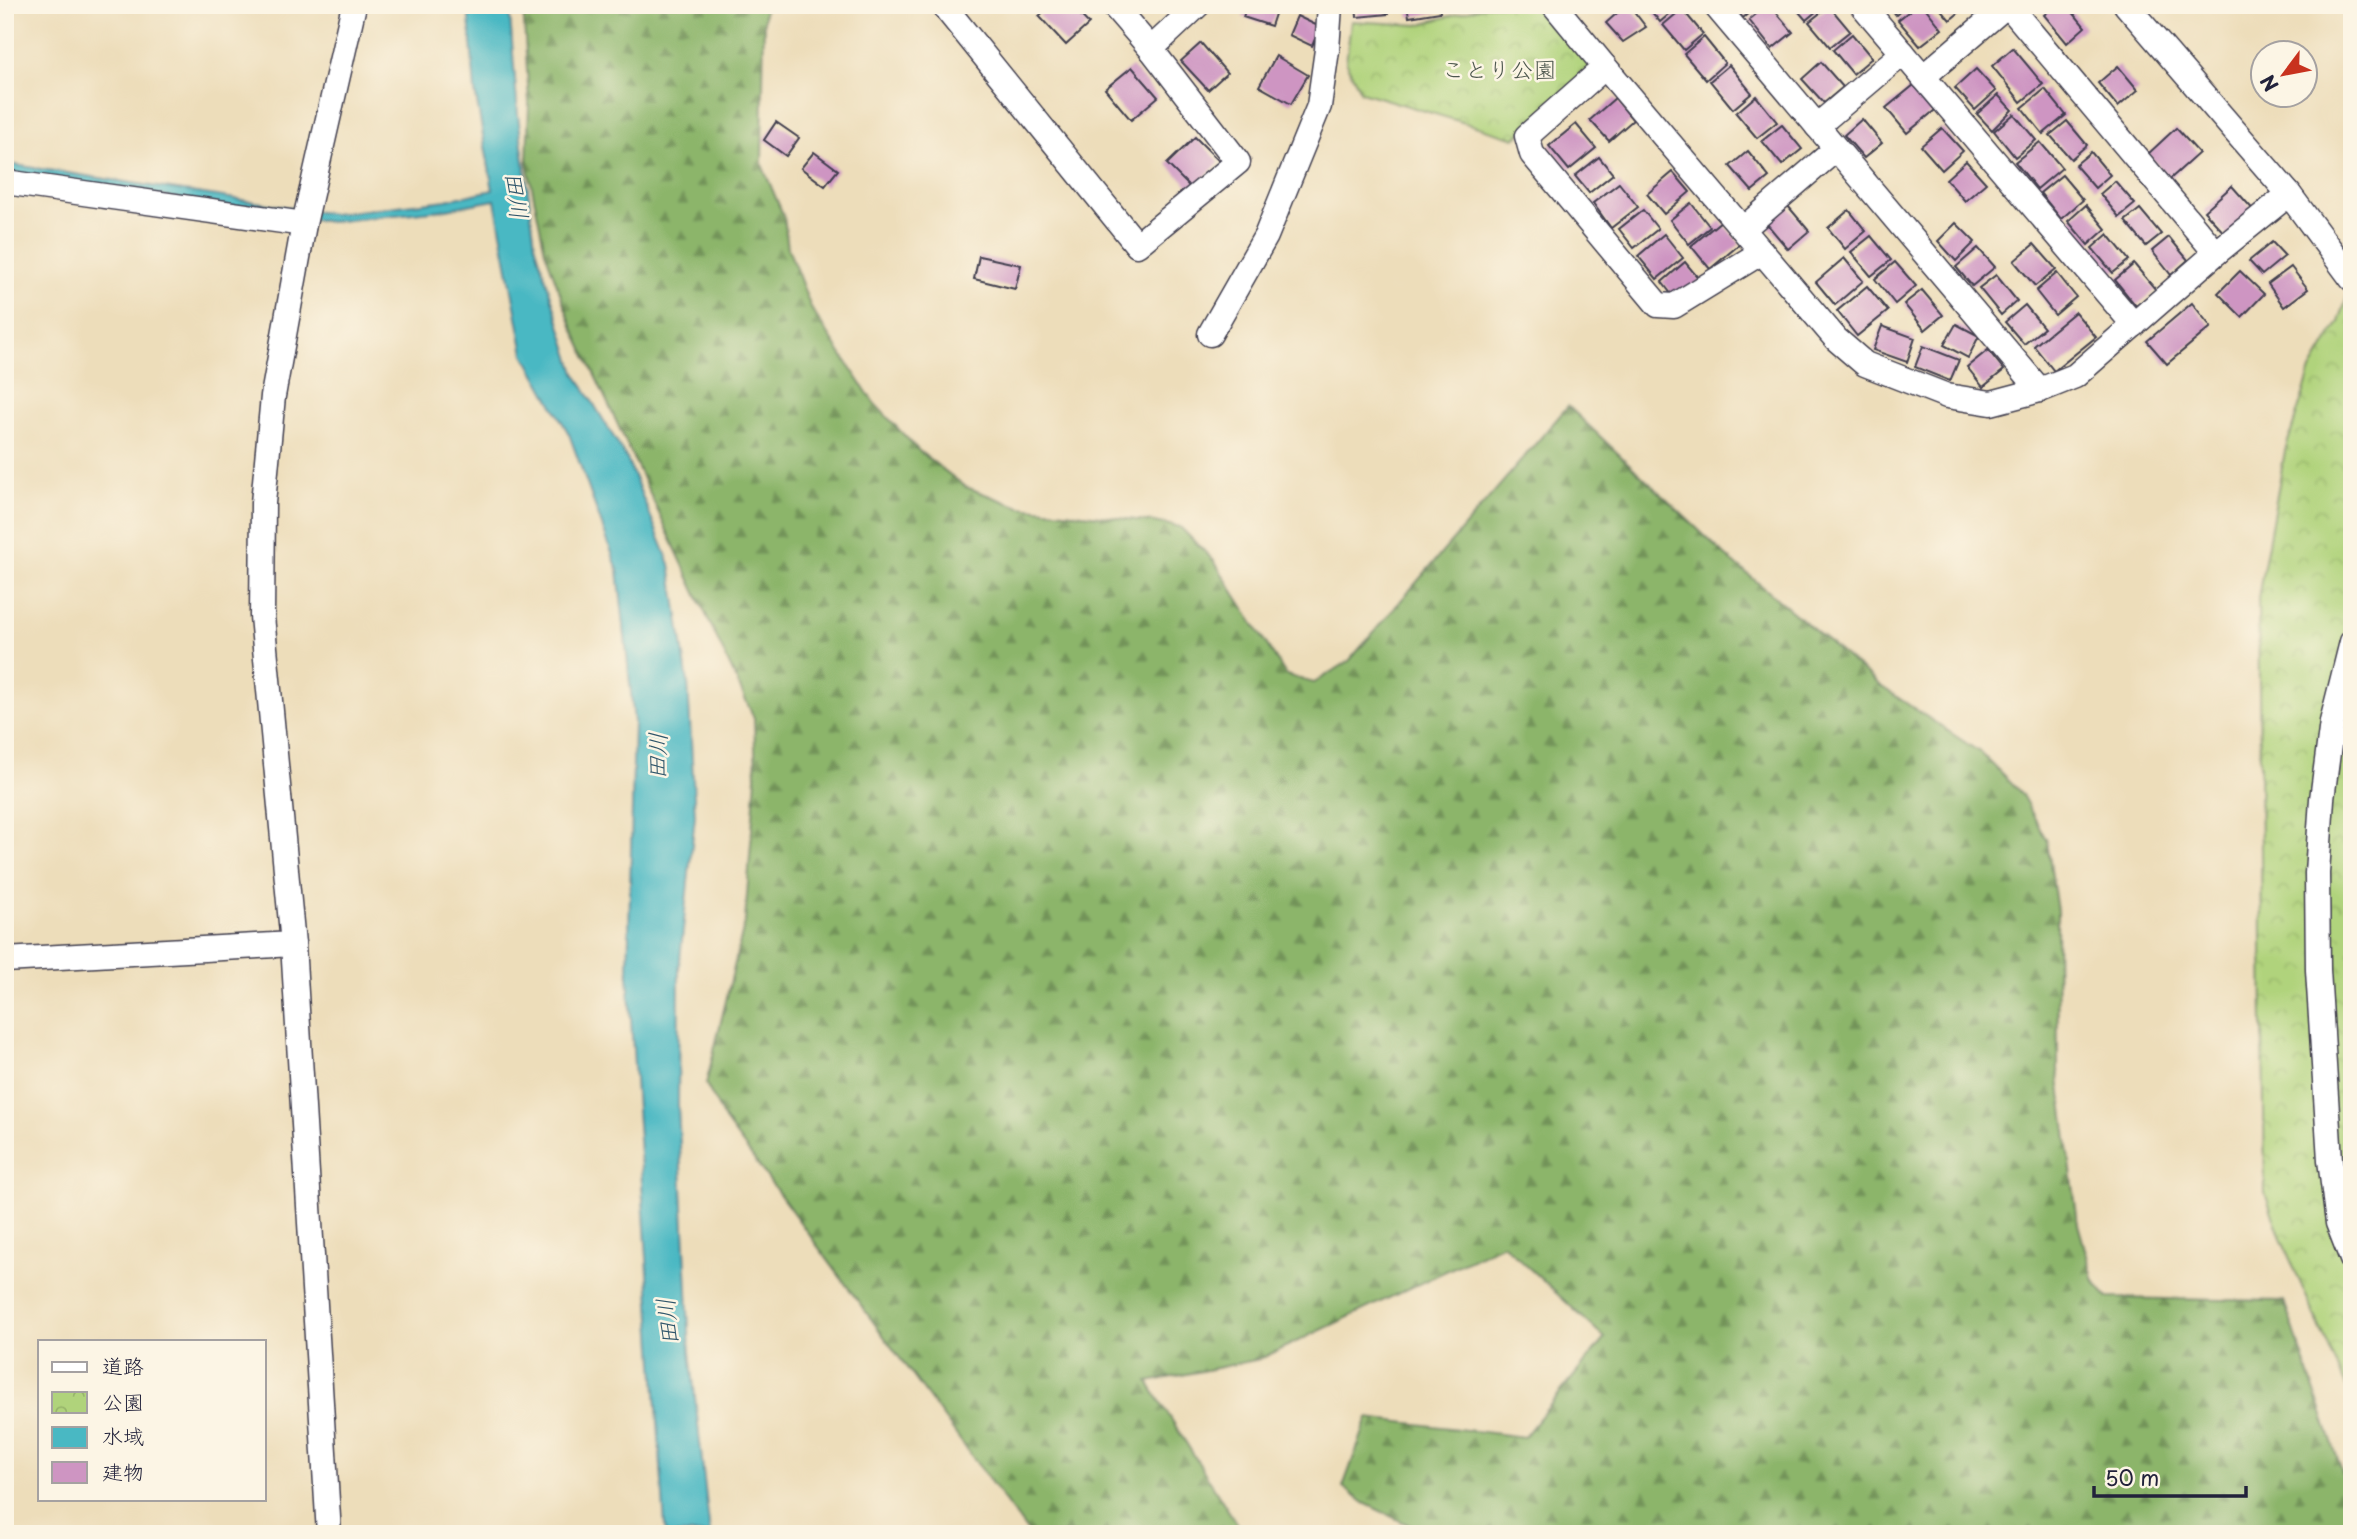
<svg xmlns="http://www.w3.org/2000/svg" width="2357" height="1539" viewBox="0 0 2357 1539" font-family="'Playpen Sans','Klee One',sans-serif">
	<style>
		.forest { fill: url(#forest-firs); stroke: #576c53; stroke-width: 2 }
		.park { fill: url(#park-crowns); stroke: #697a5b; stroke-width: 2 }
		.water { fill: #49b8c3; stroke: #366d7f; stroke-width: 2 }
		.building { fill: #ce95c2 }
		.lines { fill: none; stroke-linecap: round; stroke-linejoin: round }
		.minor-casing { stroke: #403e4e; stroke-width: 27 }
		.minor { stroke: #fff; stroke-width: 24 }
		.labels { text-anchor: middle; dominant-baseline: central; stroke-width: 5; stroke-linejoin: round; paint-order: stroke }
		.park-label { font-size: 23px; fill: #4d574e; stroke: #fcf5e5 }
		.water-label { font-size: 24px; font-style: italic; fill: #30566b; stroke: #fcf5e5 }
	</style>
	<defs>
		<pattern id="forest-firs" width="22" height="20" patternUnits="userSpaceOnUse" patternTransform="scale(1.75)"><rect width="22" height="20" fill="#8cb56b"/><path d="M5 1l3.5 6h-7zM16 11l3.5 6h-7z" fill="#729359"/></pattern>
		<pattern id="park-crowns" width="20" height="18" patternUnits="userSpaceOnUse" patternTransform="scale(1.75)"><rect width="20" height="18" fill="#b0d37b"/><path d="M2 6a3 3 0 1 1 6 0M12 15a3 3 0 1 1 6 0" fill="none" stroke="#97b56b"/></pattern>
	</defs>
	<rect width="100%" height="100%" fill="#fcf5e5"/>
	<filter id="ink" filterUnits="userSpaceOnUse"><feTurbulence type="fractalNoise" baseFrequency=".0143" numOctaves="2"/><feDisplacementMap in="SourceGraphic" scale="14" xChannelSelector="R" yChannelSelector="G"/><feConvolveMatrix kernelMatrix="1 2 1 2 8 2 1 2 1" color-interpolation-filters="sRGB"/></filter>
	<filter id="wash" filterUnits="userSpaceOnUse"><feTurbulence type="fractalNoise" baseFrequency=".00686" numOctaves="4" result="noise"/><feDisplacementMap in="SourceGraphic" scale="28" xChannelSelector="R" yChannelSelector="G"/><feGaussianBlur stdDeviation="1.57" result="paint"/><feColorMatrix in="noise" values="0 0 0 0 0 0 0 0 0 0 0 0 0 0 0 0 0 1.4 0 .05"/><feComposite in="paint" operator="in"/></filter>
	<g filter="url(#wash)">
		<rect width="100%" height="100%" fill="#edddba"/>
		<path class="forest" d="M523,5H767L764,13L762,165L784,217L788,248L812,310L874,403L919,451L966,487L1020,507L1154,522L1180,527L1214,561L1286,675L1314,683L1349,661L1568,406L1725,555L1882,687L1981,753L2021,793L2047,841L2057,911L2058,1070L2078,1224L2094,1281L2108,1298L2284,1301L2346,1484L2352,1494V1534H1427L1364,1503L1343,1487L1368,1418L1524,1437L1605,1338L1503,1244L1260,1359L1148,1382L1243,1534H1029L725,1120L706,1084L745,921L756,777L754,718L572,326L545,251L527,163L529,103Z"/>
		<g class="park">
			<path d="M1489,5H1542L1597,67L1515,138L1361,92L1346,63L1351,21L1418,25Z"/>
			<path d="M2352,282V1400L2282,1241L2265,1193L2258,598L2285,451L2311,370L2339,322Z"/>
		</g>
		<path class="water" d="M468,5H509L518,115L535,244L575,373L627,459L670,564L688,683L695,816L679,969L678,1105L690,1351L710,1534H666L665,1527L628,975L634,722L618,570L569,434L524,354L495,200L441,210L330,222L12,173L5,214V166L9,164L333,214L446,200L493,190L475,91Z"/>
		<g id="blocks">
			<g class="building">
				<path d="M1051,5H1071L1089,24L1066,45L1039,16Z"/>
				<path d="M1247,5H1278L1271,26L1243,17Z"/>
				<path d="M1356,5H1388V14L1357,17Z"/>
				<path d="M1407,5H1439L1440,12L1409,17Z"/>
				<path d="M1626,5H1629L1646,27L1623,42L1606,23Z"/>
				<path d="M1646,5H1680L1660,22Z"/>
				<path d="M1733,5H1758L1743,18Z"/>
				<path d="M1767,5H1770L1793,32L1772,49L1749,20Z"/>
				<path d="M1793,5H1824L1806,20Z"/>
				<path d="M1888,5H1907L1896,15Z"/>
				<path d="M1917,5H1923L1942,29L1920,46L1898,20Z"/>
				<path d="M1937,5H1968L1950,20Z"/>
				<path d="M2056,5H2067L2085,27L2067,43L2044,15Z"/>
				<path d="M1829,6L1850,31L1830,47L1809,22Z"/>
				<path d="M1682,9L1703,34L1684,50L1663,25Z"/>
				<path d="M1297,16L1320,27L1312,46L1289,35Z"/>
				<path d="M1852,34L1872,58L1853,74L1833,50Z"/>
				<path d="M1704,37L1725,63L1706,80L1684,54Z"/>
				<path d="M1201,43L1227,73L1208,90L1181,61Z"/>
				<path d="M2013,48L2043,84L2021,102L1992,66Z"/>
				<path d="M1276,56L1308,75L1291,104L1259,86Z"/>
				<path d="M1821,62L1843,87L1824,103L1802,79Z"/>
				<path d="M1729,65L1752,93L1733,109L1710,81Z"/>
				<path d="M2118,66L2138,90L2118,107L2098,83Z"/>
				<path d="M1132,67L1158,97L1131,120L1105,89Z"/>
				<path d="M1976,69L1996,91L1975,110L1955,88Z"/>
				<path d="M1914,85L1935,110L1907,133L1886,108Z"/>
				<path d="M2045,89L2066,115L2043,134L2022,108Z"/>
				<path d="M1998,95L2012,110L1992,130L1977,114Z"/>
				<path d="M1756,96L1777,122L1757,138L1736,113Z"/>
				<path d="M1615,98L1633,120L1609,141L1590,120Z"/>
				<path d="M2014,114L2036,140L2015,157L1994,131Z"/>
				<path d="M1862,119L1882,143L1864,158L1844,135Z"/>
				<path d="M2067,121L2087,145L2071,159L2050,135Z"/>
				<path d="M776,122L799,138L786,156L764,140Z"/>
				<path d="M1576,124L1596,148L1569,170L1549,146Z"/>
				<path d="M1782,125L1802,149L1782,165L1762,141Z"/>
				<path d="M1942,128L1963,151L1942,170L1921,146Z"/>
				<path d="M2176,128L2199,153L2170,179L2148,154Z"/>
				<path d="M1195,137L1220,162L1192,189L1167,164Z"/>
				<path d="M2040,142L2062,168L2037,189L2015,162Z"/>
				<path d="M1748,151L1769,177L1752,191L1730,166Z"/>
				<path d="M814,152L838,170L825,186L801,168Z"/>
				<path d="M2091,152L2110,175L2095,188L2075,165Z"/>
				<path d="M1599,157L1613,174L1589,193L1575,176Z"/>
				<path d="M1966,161L1986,183L1965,201L1946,179Z"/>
				<path d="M1673,172L1690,192L1664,214L1647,194Z"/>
				<path d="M2062,175L2083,200L2061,219L2040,193Z"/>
				<path d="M2115,181L2135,204L2119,217L2100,194Z"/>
				<path d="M1619,183L1638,207L1611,228L1593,203Z"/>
				<path d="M2232,186L2256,213L2228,237L2204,211Z"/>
				<path d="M1691,203L1710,227L1689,244L1670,220Z"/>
				<path d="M2086,205L2106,229L2088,245L2068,221Z"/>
				<path d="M1788,206L1809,231L1788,249L1767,224Z"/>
				<path d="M2140,209L2161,234L2146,246L2125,221Z"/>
				<path d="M1643,210L1658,229L1634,248L1619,229Z"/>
				<path d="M1849,210L1866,231L1845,249L1828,228Z"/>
				<path d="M1721,221L1740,244L1710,269L1691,246Z"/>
				<path d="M1956,223L1975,242L1956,261L1938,241Z"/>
				<path d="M1664,234L1683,258L1657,279L1638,256Z"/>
				<path d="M2108,234L2129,260L2113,273L2092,248Z"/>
				<path d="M1871,236L1891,260L1871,276L1851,252Z"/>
				<path d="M2169,237L2188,260L2171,275L2152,251Z"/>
				<path d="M2272,242L2285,256L2262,275L2249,261Z"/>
				<path d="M2034,244L2056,269L2035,286L2014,261Z"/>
				<path d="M1978,248L1995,267L1972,286L1956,267Z"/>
				<path d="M979,256L1021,265L1015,289L974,279Z"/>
				<path d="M1844,258L1863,281L1835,305L1816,282Z"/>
				<path d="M1685,262L1700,280L1676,300L1662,282Z"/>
				<path d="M1895,262L1916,286L1895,304L1875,279Z"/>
				<path d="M2134,264L2156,290L2136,306L2115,280Z"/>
				<path d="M2291,267L2308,289L2284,307L2268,284Z"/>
				<path d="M2240,271L2264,294L2242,317L2218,293Z"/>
				<path d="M2057,273L2076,297L2055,315L2036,291Z"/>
				<path d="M1996,275L2017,301L2001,315L1979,288Z"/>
				<path d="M1867,286L1888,311L1857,336L1837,311Z"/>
				<path d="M1922,290L1943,315L1925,330L1904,304Z"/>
				<path d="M2192,303L2211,327L2167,364L2147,341Z"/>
				<path d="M2025,305L2044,328L2024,344L2005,322Z"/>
				<path d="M2075,312L2096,337L2054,371L2034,346Z"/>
				<path d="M1956,324L1979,336L1968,358L1944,345Z"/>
				<path d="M1882,326L1915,338L1907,362L1873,350Z"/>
				<path d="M1923,346L1959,360L1950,381L1915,367Z"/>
				<path d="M1988,350L2004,370L1983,387L1967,367Z"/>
			</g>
		</g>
	</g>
	<g filter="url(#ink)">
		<use href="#blocks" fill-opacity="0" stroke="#403e4e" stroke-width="2"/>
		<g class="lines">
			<defs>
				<g id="minor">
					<path d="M943,5L1137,245L1238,162L1151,49"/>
					<path d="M1113,5L1151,49L1198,5"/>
					<path d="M1554,5L1605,67L1527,136L1532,154L1658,305L1674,306L1762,252"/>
					<path d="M1715,5L2040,390"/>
					<path d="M1862,5L2134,325"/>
					<path d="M2008,5L2216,253"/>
					<path d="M2126,5L2289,194L2352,279"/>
					<path d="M1605,67L1836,339L1865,364L1947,396L1991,403L2040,390L2075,376L2216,253L2289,194"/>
					<path d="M1923,77L2007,5"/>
					<path d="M1817,126L1903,53"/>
					<path d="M5,182L304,224"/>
					<path d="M1743,229L1836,149"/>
					<path d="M1210,334L1266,236L1319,106L1327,50L1330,5"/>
					<path d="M2352,642L2332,722L2322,799L2317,873L2318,970L2330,1160L2338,1223L2352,1259"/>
					<path d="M5,960L293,944"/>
					<path d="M329,1534L293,944L262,616L263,503L273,396L304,224L354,5"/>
				</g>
			</defs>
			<use href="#minor" class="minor-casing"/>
			<use href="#minor" class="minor"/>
		</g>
	</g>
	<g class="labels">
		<g class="park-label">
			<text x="1499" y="68">ことり公園</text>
		</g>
		<g class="water-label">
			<text transform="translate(518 195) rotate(82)">田川</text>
			<text transform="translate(656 756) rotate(-89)">田川</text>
			<text transform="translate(666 1322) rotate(-96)">田川</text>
		</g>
	</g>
	<rect width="2357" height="1539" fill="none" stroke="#fcf5e5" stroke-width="28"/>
	<rect x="38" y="1340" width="228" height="161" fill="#fcf5e5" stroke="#a5a1a1" stroke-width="2"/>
	<rect x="52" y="1362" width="35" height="10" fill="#ffffff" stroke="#a5a1a1" stroke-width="2"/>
	<text x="102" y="1374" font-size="21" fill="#22223b">道路</text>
	<rect x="52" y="1392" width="35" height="21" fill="url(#park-crowns)" stroke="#a5a1a1" stroke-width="2"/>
	<text x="102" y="1410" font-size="21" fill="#22223b">公園</text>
	<rect x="52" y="1427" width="35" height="21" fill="#49b8c3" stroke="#a5a1a1" stroke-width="2"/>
	<text x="102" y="1444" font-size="21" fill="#22223b">水域</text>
	<rect x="52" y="1462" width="35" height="21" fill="#ce95c2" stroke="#a5a1a1" stroke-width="2"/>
	<text x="102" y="1480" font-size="21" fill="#22223b">建物</text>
	<g transform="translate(2284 74) rotate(238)"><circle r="33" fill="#fcf5e5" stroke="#a5a1a1" stroke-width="2"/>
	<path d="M0-5L12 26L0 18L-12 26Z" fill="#c8321e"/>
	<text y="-10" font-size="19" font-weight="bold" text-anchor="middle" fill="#22223b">N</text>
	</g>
	<path d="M2094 1486v10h152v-10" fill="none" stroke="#22223b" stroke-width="3.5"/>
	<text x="2105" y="1486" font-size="21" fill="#22223b" stroke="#fcf5e5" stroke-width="5" paint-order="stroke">50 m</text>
</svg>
